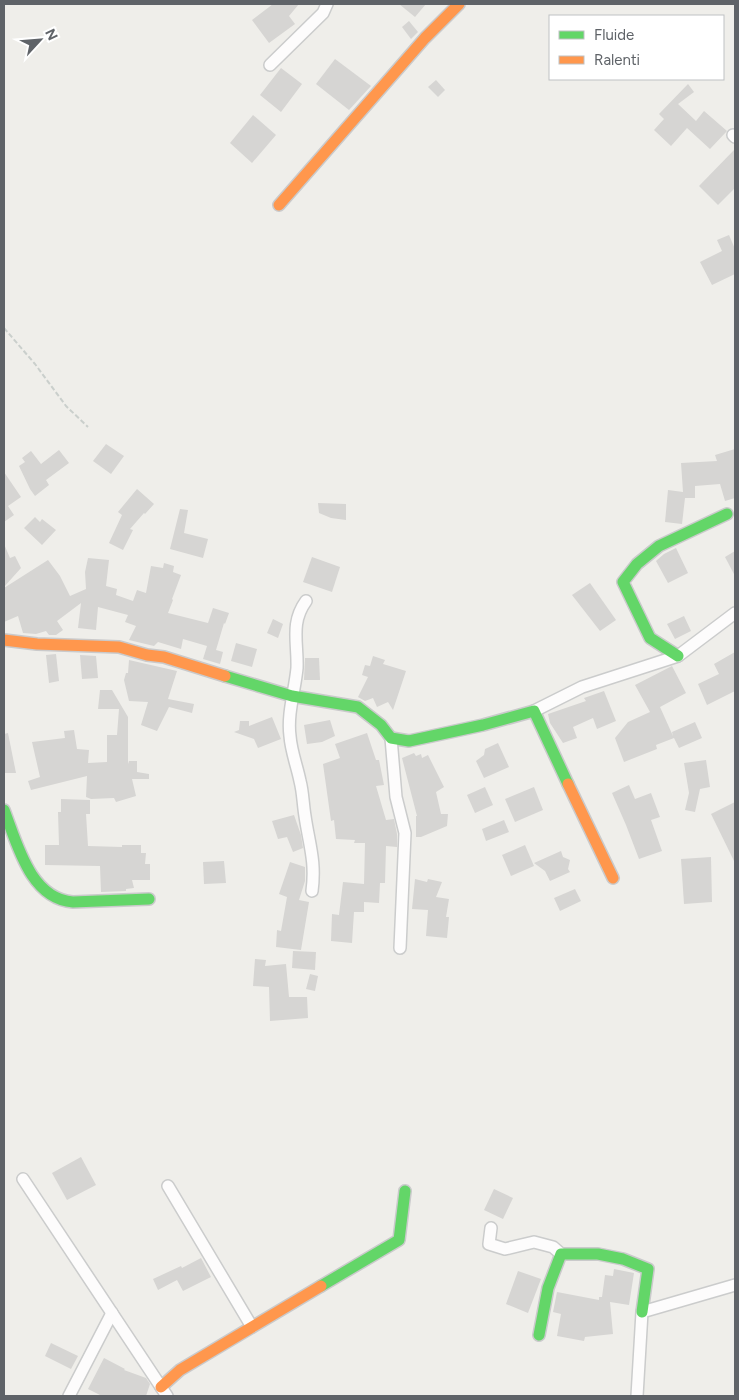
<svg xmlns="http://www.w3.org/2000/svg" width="739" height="1400" viewBox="0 0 739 1400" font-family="Figtree,sans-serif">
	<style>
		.building { fill: #d6d5d3 }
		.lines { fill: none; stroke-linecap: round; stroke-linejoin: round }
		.street-casing { stroke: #cbcccc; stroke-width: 14 }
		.fast-casing { stroke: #cacacb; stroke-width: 14 }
		.slow-casing { stroke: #cacacb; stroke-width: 14 }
		.path { stroke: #cacfcc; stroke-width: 2; stroke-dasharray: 5 2.5; stroke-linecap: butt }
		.street { stroke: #fdfcfc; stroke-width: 11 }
		.fast { stroke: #63d668; stroke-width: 11 }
		.slow { stroke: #ff974d; stroke-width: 11 }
	</style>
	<rect width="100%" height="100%" fill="#efeeea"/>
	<g class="building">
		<path d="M273,4H299L289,16L295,24L269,43L252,20Z"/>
		<path d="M399,4H426L415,17Z"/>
		<path d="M409,21L418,32L411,39L402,27Z"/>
		<path d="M335,59L371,86L349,110L316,84Z"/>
		<path d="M281,68L302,84L281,112L260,95Z"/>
		<path d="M436,80L445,90L438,97L428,87Z"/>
		<path d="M688,84L694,92L678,104L696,121L704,111L727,131L710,149L687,128L671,146L654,130L664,119L659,114Z"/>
		<path d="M253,115L276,135L252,163L230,143Z"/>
		<path d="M735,149V188L718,205L699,186Z"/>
		<path d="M729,235L735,249V274L712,285L700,262L722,251L717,240Z"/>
		<path d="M106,444L124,456L111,474L93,461Z"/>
		<path d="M735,449V498L725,501L720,484L695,486V498H685L682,524L665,522L668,490L683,492L681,463L717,461L715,455Z"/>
		<path d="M59,450L69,463L46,480L49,485L35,496L30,489L19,466L25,462L22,458L31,451L41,464Z"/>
		<path d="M4,472L21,497L8,506L14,515L4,522Z"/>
		<path d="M137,489L154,504L145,514L144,513L130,529L133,530L123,550L109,543L122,515L118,512Z"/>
		<path d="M318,503L346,504V520L331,518L319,513Z"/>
		<path d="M180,509L188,510L184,533L208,539L203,558L170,549Z"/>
		<path d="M35,517L40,522L42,519L56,530L42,545L24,528Z"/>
		<path d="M4,544L10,558L15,556L21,568L4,587Z"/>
		<path d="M676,548L688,573L668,583L656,561L664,554Z"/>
		<path d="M735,551V576L725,557Z"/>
		<path d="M312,557L340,567L332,592L303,582Z"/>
		<path d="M88,558L109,560L106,586L117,589L116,595L133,601L137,590L146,593L151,566L163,568L164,563L174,566L173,572L181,575L172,599L173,600L168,613L208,623L213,608L229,613L225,624L224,623L216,650L223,652L220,664L203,659L207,646L183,639L181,649L158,642L154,646L129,640L136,626L125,622L128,615L98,607L96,630L78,628L81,603L57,621L63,630L56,635H49L46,631L36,634L23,633L18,616L4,622V588L48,560L60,576L70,596L86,589L85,572Z"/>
		<path d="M590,583L616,620L600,631L572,595Z"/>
		<path d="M684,616L691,631L675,639L667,624Z"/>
		<path d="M273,619L283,624L278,638L267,633Z"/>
		<path d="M236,643L257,649L252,667L231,661Z"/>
		<path d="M735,652V691L707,705L698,684L719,674L714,664Z"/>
		<path d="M56,654L59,681L49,683L46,655Z"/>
		<path d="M80,655L96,656L98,678L82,679Z"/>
		<path d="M373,656L385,660L383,664L406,671L393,710L388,702L377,707L373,698L365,701L358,697L368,677L362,675L365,665L370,666Z"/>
		<path d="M305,658H319L320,680H304Z"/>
		<path d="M129,660L177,671L168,699L194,704L192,713L169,707L157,731L141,725L148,702L129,701L124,680L126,673H128Z"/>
		<path d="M672,666L686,693L660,707L673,736L672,732L695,722L702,738L679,748L674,738L656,745L657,749L624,762L615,738L628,722L650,712L635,685Z"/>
		<path d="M100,690H112L128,717V764L129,761H137V772L149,774V779H132L136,796L116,802L114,798L91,799L86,797L87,776L31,790L28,781L40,777L32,742L65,738L64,731L74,730L77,749L89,750L88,763L107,762V735H117L119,709H98Z"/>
		<path d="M604,691L616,721L597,729L593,718L573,727L577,738L563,743L550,723L548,714L586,701L584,698Z"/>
		<path d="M272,717L281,739L258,748L254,739L234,732L239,730L240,721H249V726Z"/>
		<path d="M330,720L335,736L322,742L307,744L304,725Z"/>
		<path d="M8,733L16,773H4V734Z"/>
		<path d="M367,733L376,760H379L384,785L376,786L386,820L394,819L397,834V847L386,846L385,883H380L379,903L364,902V912H354L352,943L331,941L332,914L339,915L343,882L364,884L365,843H354L355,840L336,839L334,820L331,821L323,764L340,758L335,744Z"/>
		<path d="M498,743L509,767L484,778L476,761L484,755L485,749Z"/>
		<path d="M414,753L416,756L421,754L422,758L428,755L444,787L436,792L441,814H448L447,826L421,837H416V816H417L402,758Z"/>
		<path d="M706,760L710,787L700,789L695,812L685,810L689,793L684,763Z"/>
		<path d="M629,785L635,799L651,793L660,817L651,820L662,851L639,859L626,825L612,793Z"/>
		<path d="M485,787L493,805L475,813L467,795Z"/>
		<path d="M534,787L543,810L515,822L505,799Z"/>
		<path d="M61,799L90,800V814H86L88,846L122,847V845H141V853H146L145,864H150V880H132L134,888L126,889V891L101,892L100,866L45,865V845H59L58,812H61Z"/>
		<path d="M735,802V863L711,814Z"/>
		<path d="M294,815L301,835L303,848L293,852L287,837L278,839L272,821Z"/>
		<path d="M504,820L509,832L486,841L482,829Z"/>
		<path d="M525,845L534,866L511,876L502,855Z"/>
		<path d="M561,851L563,857L570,860L568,869L570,872L550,881L545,871L534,863Z"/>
		<path d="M711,857L712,902L684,904L681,859Z"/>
		<path d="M224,861L226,883L204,884L203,862Z"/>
		<path d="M290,862L305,867V881L299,900L309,902L301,950L276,947L277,930L281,931L287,897L279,894Z"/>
		<path d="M415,879L427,882L428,879L442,882L436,897L449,899L446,917H449L447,938L426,936L428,910L412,909Z"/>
		<path d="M575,889L581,901L560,911L554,898Z"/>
		<path d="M293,951L316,952L315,970L292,968Z"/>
		<path d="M255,959L266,960L265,966L286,964L289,997H307L308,1018L270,1021L269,987L253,986Z"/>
		<path d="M310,974L318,976L315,991L306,989Z"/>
		<path d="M81,1157L96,1185L67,1200L52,1173Z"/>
		<path d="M494,1189L513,1198L503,1219L484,1210Z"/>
		<path d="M201,1258L211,1277L183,1291L177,1280L158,1290L153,1279L181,1266L182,1268Z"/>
		<path d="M614,1269L634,1273L629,1305L610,1302L613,1334L585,1337L584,1341L557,1336L561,1314L553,1312L557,1292L599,1300V1297H602L605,1275L613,1276Z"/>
		<path d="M518,1271L541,1279L528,1313L506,1304Z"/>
		<path d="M51,1343L78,1356L71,1369L45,1356Z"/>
		<path d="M104,1358L125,1369L124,1370L146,1378L150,1384L146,1396H102L88,1389Z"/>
	</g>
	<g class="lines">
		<defs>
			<g id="street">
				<path d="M270,65L323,13L327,4"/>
				<path d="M733,135L735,137"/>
				<path d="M306,601C290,623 298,643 297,668C295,690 287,714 290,736C291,751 297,766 300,781C303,792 303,804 305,816C309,844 316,861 312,891"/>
				<path d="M534,711L582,687L678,656L735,613"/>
				<path d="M391,738L396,797L405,833L400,948"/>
				<path d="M23,1179L167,1396"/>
				<path d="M168,1186L252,1327"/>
				<path d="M491,1228L489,1244L505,1249L534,1242L553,1247L561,1254"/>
				<path d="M69,1396L112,1313"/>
				<path d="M637,1396L642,1312L735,1285"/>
			</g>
			<g id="fast">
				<path d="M678,656L650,638L623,582L637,564L659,546L727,514"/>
				<path d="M225,676L292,696L358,707L381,725L391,738L409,741L483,725L534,711L568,784"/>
				<path d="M4,810C17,843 30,899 73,902L149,899"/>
				<path d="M321,1286L399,1240L405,1191"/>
				<path d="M539,1335L548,1288L561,1254H598L623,1259L648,1269L642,1312"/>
			</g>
			<g id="slow">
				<path d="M279,205L425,38L459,4"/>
				<path d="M4,640L37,644L119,647L147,655L164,657L225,676"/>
				<path d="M568,784L613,878"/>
				<path d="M161,1387L180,1370L321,1286"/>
			</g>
		</defs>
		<use href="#street" class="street-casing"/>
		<use href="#fast" class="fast-casing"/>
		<use href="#slow" class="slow-casing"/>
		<path class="path" d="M4,328L35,364L66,406L88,427"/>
		<use href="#street" class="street"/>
		<use href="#fast" class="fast"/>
		<use href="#slow" class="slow"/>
	</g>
	<rect width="739" height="1400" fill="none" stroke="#5f6368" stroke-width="10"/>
	<rect x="549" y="15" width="175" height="65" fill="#ffffff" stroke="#bfc1c3"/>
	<rect x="559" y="31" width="25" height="8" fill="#63d668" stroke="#bfc1c3"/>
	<text x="594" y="40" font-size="15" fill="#5f6368">Fluide</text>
	<rect x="559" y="56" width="25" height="8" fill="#ff974d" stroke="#bfc1c3"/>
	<text x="594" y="65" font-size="15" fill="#5f6368">Ralenti</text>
	<g transform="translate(40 40) rotate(64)" stroke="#ffffff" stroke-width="4" paint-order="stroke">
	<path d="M0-4L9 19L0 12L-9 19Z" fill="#5f6368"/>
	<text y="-8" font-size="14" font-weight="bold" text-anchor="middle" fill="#5f6368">N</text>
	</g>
</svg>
